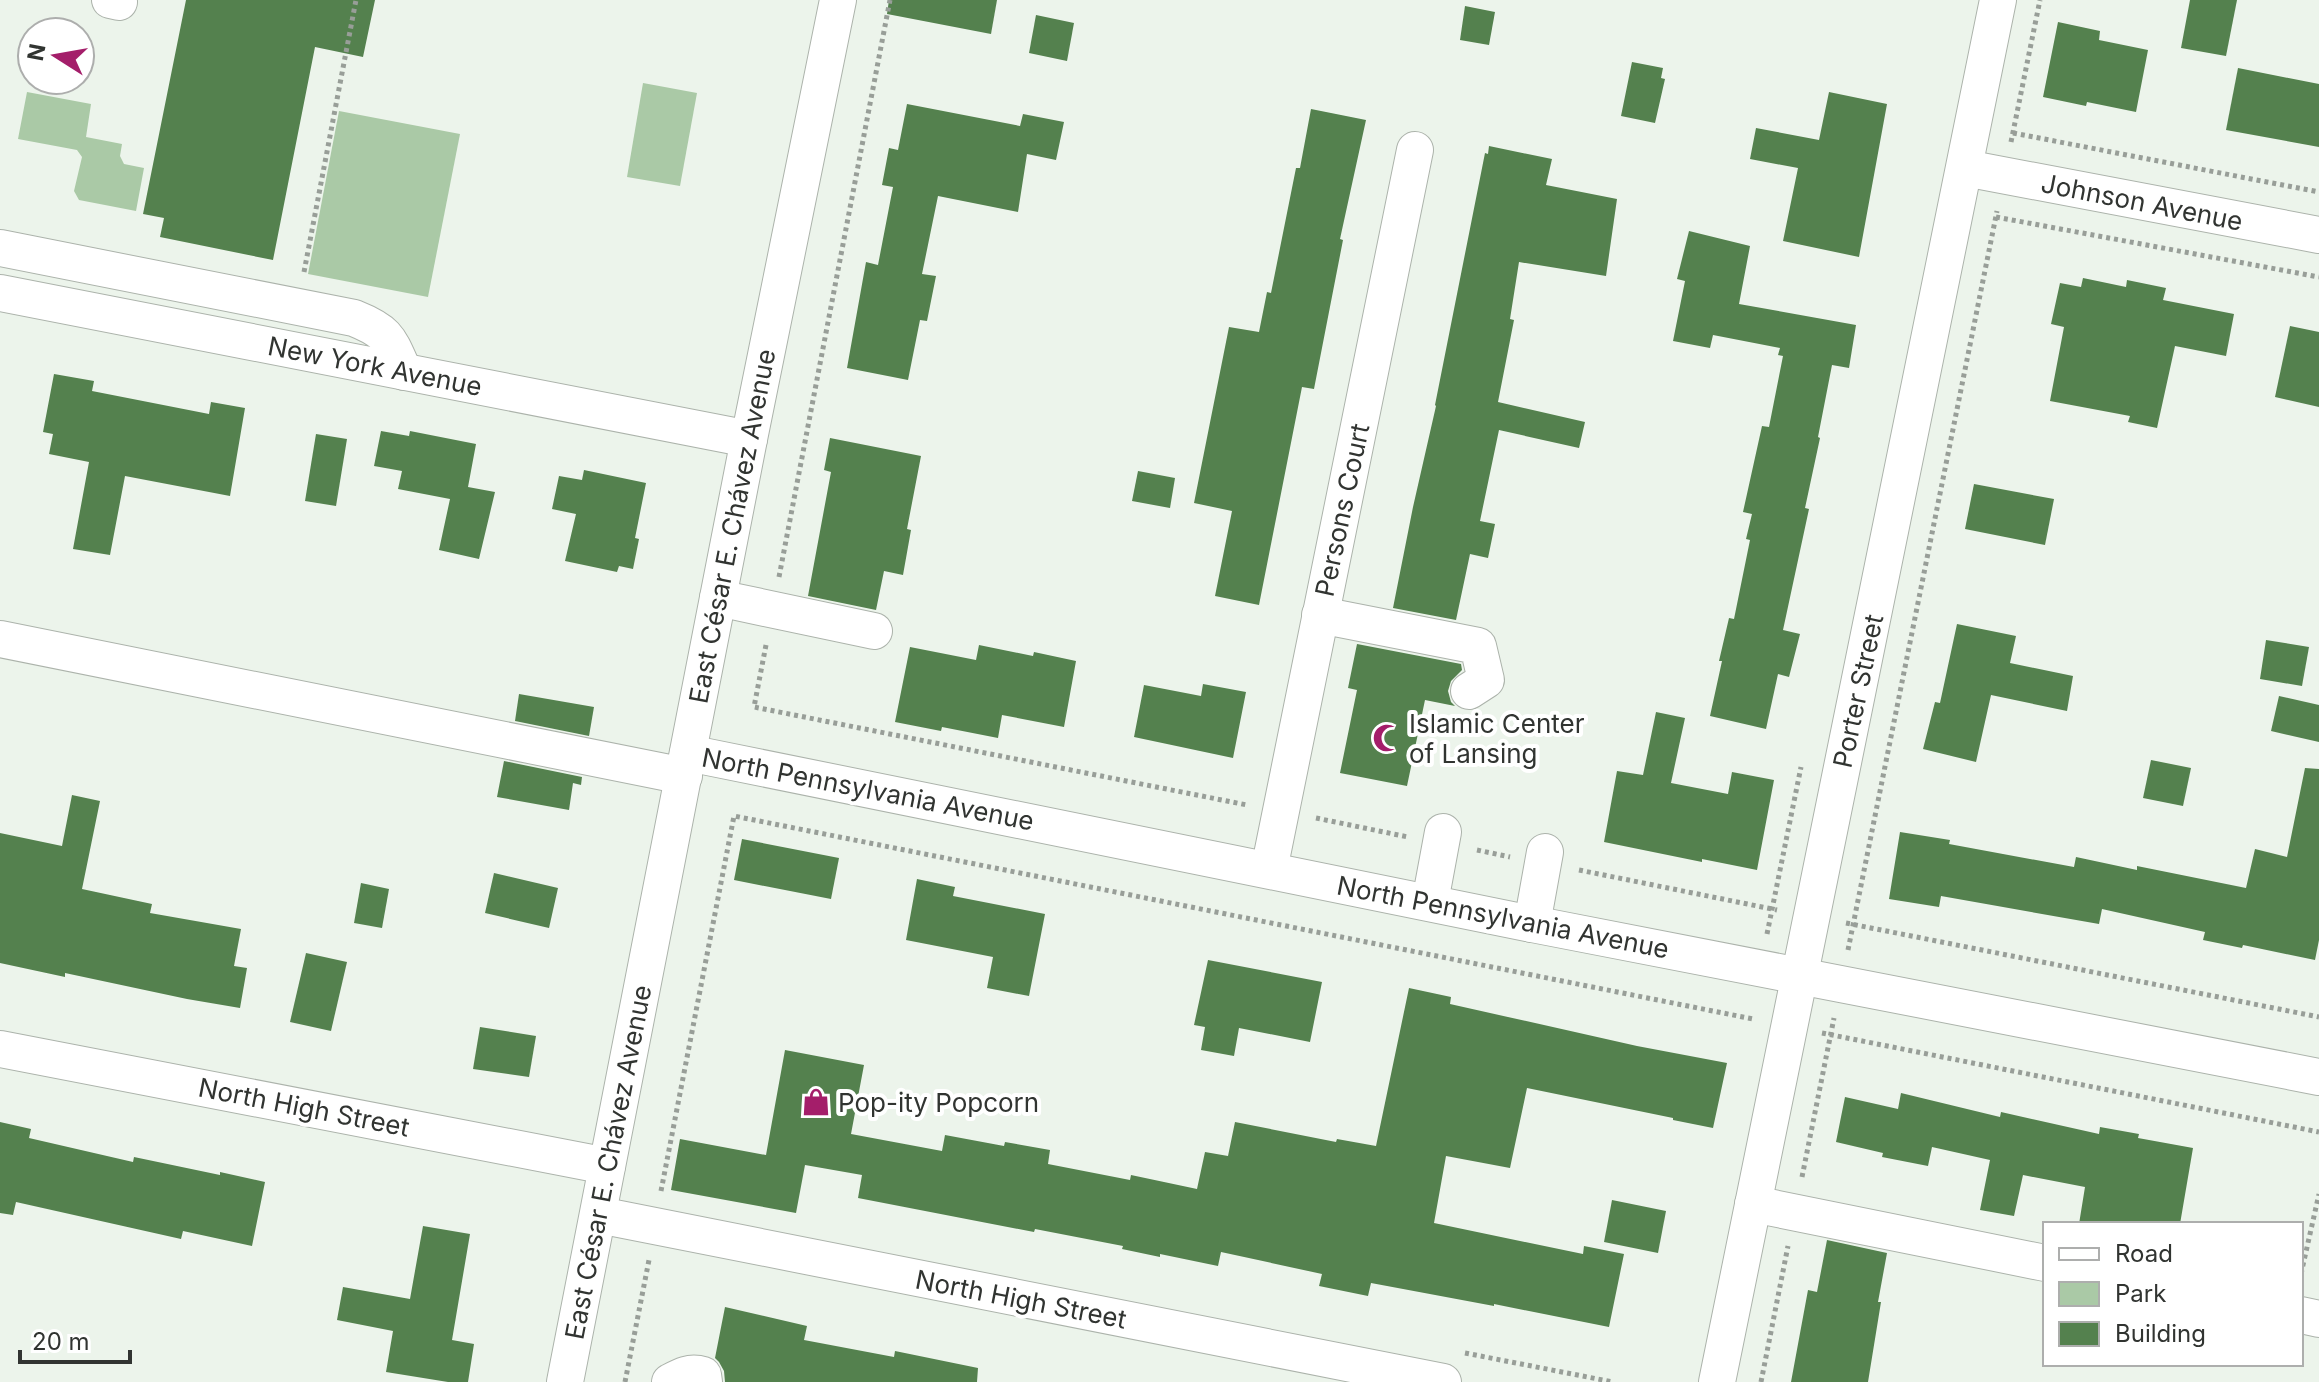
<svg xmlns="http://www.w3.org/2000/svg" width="2319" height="1382" viewBox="0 0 2319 1382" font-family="Inter,sans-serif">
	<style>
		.green { fill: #aac9a6 }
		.building { fill: #54814e }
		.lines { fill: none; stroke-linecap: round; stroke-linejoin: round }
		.minor-casing { stroke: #acb3ab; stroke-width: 38 }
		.path { stroke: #989e98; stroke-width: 5; stroke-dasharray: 4 4; stroke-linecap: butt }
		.minor { stroke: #fff; stroke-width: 36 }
		.labels { text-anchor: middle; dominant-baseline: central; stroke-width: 8; stroke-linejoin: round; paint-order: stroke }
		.street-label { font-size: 26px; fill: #313431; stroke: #fff }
		.poi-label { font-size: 26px; fill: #313431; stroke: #fff; text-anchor: start }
	</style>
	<rect width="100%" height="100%" fill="#ecf4eb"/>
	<g class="green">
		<path d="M643,83L697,93L680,186L627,177Z"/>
		<path d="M27,92L91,104L86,137L122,144L120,156L124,164L144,168L136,211L79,200L74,191L82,157L77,150L18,139Z"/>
		<path d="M339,111L460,134L428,297L308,274Z"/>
	</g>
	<g class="building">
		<path d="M186,0H375L363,57L315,47L273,260L160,237L164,218L143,214Z"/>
		<path d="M889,0H997L991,34L887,14Z"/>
		<path d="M2190,0H2237L2226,56L2181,48Z"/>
		<path d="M1465,6L1495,12L1489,45L1460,40Z"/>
		<path d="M1036,15L1074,23L1067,61L1029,53Z"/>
		<path d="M2058,22L2100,31L2099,40L2148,50L2136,112L2087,102L2086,106L2043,97Z"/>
		<path d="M1632,62L1663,68L1661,78L1665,79L1655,123L1621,116Z"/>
		<path d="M2238,68L2319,84V147L2226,130Z"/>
		<path d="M1829,92L1887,104L1859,257L1783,241L1798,168L1750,159L1756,128L1819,140Z"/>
		<path d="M907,104L1020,126L1023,114L1064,122L1056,160L1027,154L1018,212L938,196L922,274L936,276L927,321L920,320L908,380L847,368L866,262L878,265L893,187L882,185L889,148L898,150Z"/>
		<path d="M1311,109L1366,120L1340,239L1343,240L1314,389L1302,387L1259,605L1215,596L1232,511L1194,503L1229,327L1259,332L1267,292L1271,293L1296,168H1300Z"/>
		<path d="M1489,146L1552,159L1546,185L1617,199L1606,276L1519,262L1510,319L1514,320L1498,402L1585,422L1579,448L1499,430L1480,521L1495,524L1488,558L1470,554L1456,620L1393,608L1413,507L1436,406L1435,405L1485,153L1488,154Z"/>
		<path d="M1689,231L1750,246L1739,304L1856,325L1849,368L1832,365L1818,437L1820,438L1805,508L1809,509L1783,630L1800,634L1789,677L1778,674L1766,729L1710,716L1722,661H1719L1729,618L1734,619L1750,540L1746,539L1752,514L1743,512L1762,426L1769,427L1783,356L1778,355L1780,348L1713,335L1710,348L1673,341L1685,281L1677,279Z"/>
		<path d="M2083,278L2126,287L2127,280L2166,288L2163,300L2234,314L2226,356L2175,346L2157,428L2128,422L2130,416L2050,401L2064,327L2051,324L2060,283L2081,287Z"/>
		<path d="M2290,326L2319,332V407L2275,397Z"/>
		<path d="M54,374L94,381L92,391L209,414L211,402L245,408L230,496L125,476L110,555L73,549L89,462L49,454L53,434L43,432Z"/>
		<path d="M381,431L409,436L410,431L476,444L468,487L495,492L479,559L439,550L450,499L398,489L402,471L374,466Z"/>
		<path d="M316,434L347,439L336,506L305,501Z"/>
		<path d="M830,438L921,456L907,529L911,530L903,575L884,571L876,610L808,596L831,472L824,470Z"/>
		<path d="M584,470L646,483L635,538L639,539L633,569L619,566L617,572L565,561L576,514L552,509L559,476L582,480Z"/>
		<path d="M1138,471L1175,478L1170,508L1132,501Z"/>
		<path d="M1974,484L2054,499L2045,545L1965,529Z"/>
		<path d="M1957,624L2016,636L2010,663L2073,676L2067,711L1991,695L1976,762L1923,749L1935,702L1940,703Z"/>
		<path d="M2266,640L2309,647L2302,686L2260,679Z"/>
		<path d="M1357,644L1461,664L1462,670L1451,681L1448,691L1451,702L1455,706L1425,700L1407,786L1340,773L1357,690L1348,688Z"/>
		<path d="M979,645L1033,656L1034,652L1076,661L1064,727L1002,715L998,738L942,727L941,731L895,722L910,647L976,660Z"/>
		<path d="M1203,684L1246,692L1233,758L1134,737L1144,685L1201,696Z"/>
		<path d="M519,694L594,707L589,736L515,721Z"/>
		<path d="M2279,696L2319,705V742L2271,731Z"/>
		<path d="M1656,712L1685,718L1671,783L1728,794L1732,772L1774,780L1757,870L1702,859V862L1604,842L1617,771L1643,775Z"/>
		<path d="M2151,760L2191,768L2183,806L2143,798Z"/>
		<path d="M504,761L582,777L581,785L573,783L569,810L497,797Z"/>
		<path d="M2305,768L2319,769V940L2315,960L2243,945L2242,948L2203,940L2205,932L2102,909L2099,924L1941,896L1939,907L1889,899L1900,832L1950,840L1949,844L2074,867L2076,857L2137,870V866L2246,888L2255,849L2287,857Z"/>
		<path d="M72,795L100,801L82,889L152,904L150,913L241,929L234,966L247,968L240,1008L187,999L65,973V977L0,963V833L62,846Z"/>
		<path d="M742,839L839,858L831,899L734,880Z"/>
		<path d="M494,873L558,888L549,928L485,913Z"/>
		<path d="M917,879L955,887L953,896L1045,914L1029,996L987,988L993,957L906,940Z"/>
		<path d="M361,883L389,889L382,928L354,923Z"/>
		<path d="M306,953L347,962L331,1031L290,1022Z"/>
		<path d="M1208,960L1322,982L1310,1042L1239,1028L1234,1056L1201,1050L1205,1027L1194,1025Z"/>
		<path d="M1409,988L1451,997L1450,1004L1637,1046L1727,1063L1713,1128L1673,1120V1118L1527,1088L1510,1168L1446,1156L1434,1223L1583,1254L1584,1246L1624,1254L1609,1327L1494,1304V1306L1371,1283L1368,1296L1319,1286L1322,1274L1221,1252L1218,1266L1160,1254V1257L1122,1249L1123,1246L1035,1229L1034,1232L858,1198L862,1175L805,1165L796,1213L671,1190L680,1139L766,1155L785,1050L864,1065L851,1134L942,1151L945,1135L1004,1146L1005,1142L1050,1150L1048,1164L1130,1180L1131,1175L1197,1189L1205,1152L1228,1156L1235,1122L1336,1142L1337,1139L1376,1146Z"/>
		<path d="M480,1027L536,1036L529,1077L473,1069Z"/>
		<path d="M1901,1093L2000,1117L2001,1112L2099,1134L2100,1127L2139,1134L2138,1138L2193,1148L2180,1224H2079L2085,1187L2023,1175L2014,1216L1980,1210L1990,1160L1932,1147L1928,1166L1882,1157L1883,1153L1836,1142L1845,1097L1898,1109Z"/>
		<path d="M0,1122L31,1129L29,1138L133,1162L134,1157L220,1175V1172L265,1182L252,1246L183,1231L181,1239L16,1202L13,1215L0,1213Z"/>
		<path d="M1612,1200L1666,1211L1658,1253L1604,1242Z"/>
		<path d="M423,1226L470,1234L452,1340L474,1344L468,1382H448L386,1372L393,1331L337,1320L343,1287L410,1299Z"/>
		<path d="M1827,1240L1887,1253L1878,1302H1881L1868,1382H1791L1808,1290L1817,1292Z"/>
		<path d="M725,1307L807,1326L804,1340L894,1357L895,1351L978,1368L977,1382H725L724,1371L719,1362L715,1358Z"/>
	</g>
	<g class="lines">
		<defs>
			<g id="minor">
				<path d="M110,0L119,2"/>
				<path d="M1965,168L2319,235"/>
				<path d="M0,248L354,318C389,332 389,339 404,372"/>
				<path d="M0,293L749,439"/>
				<path d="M718,598L874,631"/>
				<path d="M1320,615L1478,646L1486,680L1469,691"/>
				<path d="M0,639L684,776"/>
				<path d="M688,753L1532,924L2319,1077"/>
				<path d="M1269,870L1415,150"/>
				<path d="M1430,902L1443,832"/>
				<path d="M1532,924L1545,852"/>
				<path d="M0,1049L607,1166"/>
				<path d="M1753,1204L2045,1263"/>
				<path d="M599,1215L1443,1382"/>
				<path d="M2301,1315L2319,1319"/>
				<path d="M565,1382L749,439L838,0"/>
				<path d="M670,1382C681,1376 690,1371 703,1375L704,1382"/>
				<path d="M1717,1382L1998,0"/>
			</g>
		</defs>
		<use href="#minor" class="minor-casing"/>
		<g class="path">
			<path d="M2013,133L2319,192"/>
			<path d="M2011,142L2040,0"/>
			<path d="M1996,217L2319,277"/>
			<path d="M304,272L356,0"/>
			<path d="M779,577L890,0"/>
			<path d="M766,645L754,707L1247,805"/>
			<path d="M1316,818L1408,837"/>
			<path d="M1477,850L1510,857"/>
			<path d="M1579,870L1777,910"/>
			<path d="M1846,923L2319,1017"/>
			<path d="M1767,934L1801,767"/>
			<path d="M1848,950L1997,211"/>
			<path d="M1822,1033L2319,1132"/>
			<path d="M1802,1177L1834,1018"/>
			<path d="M661,1191L734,816L1753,1019"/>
			<path d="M2301,1274L2319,1194"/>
			<path d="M1465,1353L1613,1382"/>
			<path d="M625,1382L649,1260"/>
			<path d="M1761,1382L1788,1246"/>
		</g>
		<use href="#minor" class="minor"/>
	</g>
	<defs>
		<symbol id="mosque-bare" viewBox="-9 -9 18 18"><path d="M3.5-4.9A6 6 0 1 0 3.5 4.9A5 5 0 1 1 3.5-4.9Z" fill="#a41e6a" stroke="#fff" stroke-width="2.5" paint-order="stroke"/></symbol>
		<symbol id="shop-bare" viewBox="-9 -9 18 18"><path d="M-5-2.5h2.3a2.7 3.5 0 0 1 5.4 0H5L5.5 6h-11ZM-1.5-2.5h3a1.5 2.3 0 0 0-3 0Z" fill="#a41e6a" stroke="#fff" stroke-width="2.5" paint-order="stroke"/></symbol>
	</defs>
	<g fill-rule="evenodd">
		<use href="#mosque-bare" x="1367" y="718" width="40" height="40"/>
		<use href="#shop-bare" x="796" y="1082" width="40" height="40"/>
	</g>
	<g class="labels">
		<g class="street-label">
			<text transform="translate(2142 202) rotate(11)">Johnson Avenue</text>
			<text transform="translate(375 366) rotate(11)">New York Avenue</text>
			<text transform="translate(1342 510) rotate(-78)">Persons Court</text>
			<text transform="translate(732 526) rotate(-79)">East César E. Chávez Avenue</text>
			<text transform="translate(1858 691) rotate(-78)">Porter Street</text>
			<text transform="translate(868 789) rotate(11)">North Pennsylvania Avenue</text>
			<text transform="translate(1503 917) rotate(11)">North Pennsylvania Avenue</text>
			<text transform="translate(304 1107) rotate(11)">North High Street</text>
			<text transform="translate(608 1162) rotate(-79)">East César E. Chávez Avenue</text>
			<text transform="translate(1021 1299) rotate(11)">North High Street</text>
		</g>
		<g class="poi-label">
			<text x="1409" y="723">Islamic Center<tspan x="1409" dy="30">of Lansing</tspan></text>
			<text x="838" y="1102">Pop-ity Popcorn</text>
		</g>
	</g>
	<rect x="2043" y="1222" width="260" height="144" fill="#ffffff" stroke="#adaead" stroke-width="2"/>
	<rect x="2059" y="1248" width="40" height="12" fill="#ffffff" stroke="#adaead" stroke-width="2"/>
	<text x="2115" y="1262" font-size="24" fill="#313431">Road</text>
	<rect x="2059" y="1282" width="40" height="24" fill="#aac9a6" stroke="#adaead" stroke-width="2"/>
	<text x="2115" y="1302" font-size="24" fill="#313431">Park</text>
	<rect x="2059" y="1322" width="40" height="24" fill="#54814e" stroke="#adaead" stroke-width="2"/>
	<text x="2115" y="1342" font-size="24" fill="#313431">Building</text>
	<g transform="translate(56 56) rotate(281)"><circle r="38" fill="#ffffff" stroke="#adaead" stroke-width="2"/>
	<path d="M0-6L14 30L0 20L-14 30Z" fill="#a41e6a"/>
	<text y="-12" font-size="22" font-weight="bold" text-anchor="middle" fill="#313431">N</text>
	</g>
	<path d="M20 1350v12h110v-12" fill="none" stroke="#313431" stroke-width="4"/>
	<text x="32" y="1350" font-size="24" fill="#313431" stroke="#ffffff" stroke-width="6" paint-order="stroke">20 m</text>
</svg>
